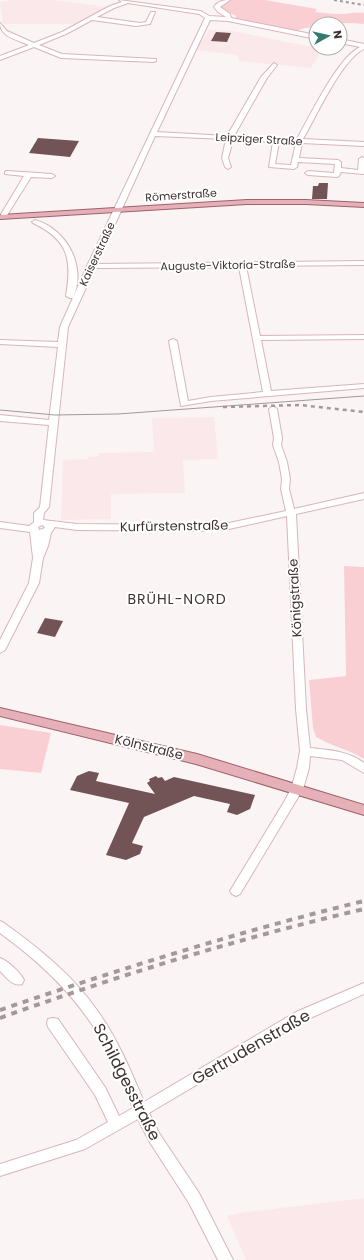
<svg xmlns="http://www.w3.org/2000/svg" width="364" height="1260" viewBox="0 0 364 1260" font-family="Poppins,sans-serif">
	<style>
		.built { fill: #fae8ea }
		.green { fill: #facfd4 }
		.building { fill: #725457 }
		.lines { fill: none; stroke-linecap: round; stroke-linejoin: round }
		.minor-casing { stroke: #d8b5b9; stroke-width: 2 }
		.major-casing { stroke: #a0626b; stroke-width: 2 }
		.minor { fill: #fff; fill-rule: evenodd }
		.major { fill: #e5b0b8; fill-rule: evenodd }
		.tram { stroke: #a39999; stroke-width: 1 }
		.rail-far2 { stroke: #a39999; stroke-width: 2; stroke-dasharray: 3 3; stroke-linecap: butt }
		.rail-far1 { stroke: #a39999; stroke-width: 2.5; stroke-dasharray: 4 4; stroke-linecap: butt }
		.rail { stroke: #a39999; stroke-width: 4; stroke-dasharray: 6 6; stroke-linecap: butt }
		.labels { text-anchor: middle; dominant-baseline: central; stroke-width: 4; stroke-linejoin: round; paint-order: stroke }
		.far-street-label { font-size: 11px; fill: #3f3233; stroke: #fff }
		.street-label { font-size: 13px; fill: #3f3233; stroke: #fff }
		.neighbourhood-label { font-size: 14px; letter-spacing: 1px; fill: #3f3233; stroke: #fff }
		.near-street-label { font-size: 16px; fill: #3f3233; stroke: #fff }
	</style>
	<rect width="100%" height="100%" fill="#fbf4f4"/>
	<g class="built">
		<path d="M12,0H53L108,7L77,24H3L0,2Z"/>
		<path d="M209,30L232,31L322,49L311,68L239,61L238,56L231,54L196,50Z"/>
		<path d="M214,417L218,459L183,460L185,493L111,494V519L61,520L63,460L88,459V457L99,456V453L154,452L152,418Z"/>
		<path d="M364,1198V1260H246L227,1216L240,1213Z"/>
	</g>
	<g class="green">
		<path d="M231,0H265L317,9L315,12C322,13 336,14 344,14C351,13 357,12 364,13V24C348,22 332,24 316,24V27L305,28L297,31L235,19L236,16L221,8V5Z"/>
		<path d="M344,566L364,567V759C348,749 331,746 316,737L313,728L309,680L346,676Z"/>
		<path d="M0,725L51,733L41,773L0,769Z"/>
	</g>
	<g class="building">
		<path d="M216,32L231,33L227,42L211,41Z"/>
		<path d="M38,138L79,141L70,157L29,153Z"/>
		<path d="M319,183H328L327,199H312L313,186H318Z"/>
		<path d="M45,618L63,621L55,637L37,633Z"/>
		<path d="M89,771L99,773L96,781L155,794L147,783L150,781L149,779L156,776L158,778L162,777L165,781L174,777L255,795L250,809L237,815L227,812L230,804L194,796L144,817L132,843L143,846L140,854L126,860L106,855L129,803L70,790L77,776Z"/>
	</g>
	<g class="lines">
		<defs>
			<g id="minor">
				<path d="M119,0L201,11L209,16L226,17L218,12L214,7C218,1 223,0 230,0L220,7L230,14L231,18L316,35V39L228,21L210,20L157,132L227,136L261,77L274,63L277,65L267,78L234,136L297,139C310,116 338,57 360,47L340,43V39L364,44V49C342,59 316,117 303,139L364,142V146L302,143L299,158L338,160L341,162V168L358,170L359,159L362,157L364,158V174L341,172L339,176L337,177L308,175L305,173L308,171L334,173L335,164L298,162L297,167L294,169L269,167L273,142L233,140L228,158L231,167L228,169L225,167L222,158L226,139L155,136L97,264L364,261V265L246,266L260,336L364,335V339L261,340L271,391L364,384V388L211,401L181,406L169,341L173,339L177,341L188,401L211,397L263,392L239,267L95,268L68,327L49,507L44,513L43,520L77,524L200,525L229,523L286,511L281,489L282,479L279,462L273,445L274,438L269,409L273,406L277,409L282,438L281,445L287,462L290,479L289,489L294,509L364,493V499L296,514L306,709L310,748C328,750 349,751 364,763V773L342,760L310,756L309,768L303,789L240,894L236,896L232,894L230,891L284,802L291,789L297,768L300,751L296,709L287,516L229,529L200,531L77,530L55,527L51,533L48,546L43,558L39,583L5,650L0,653V640L29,583L33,558L30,532L0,528V522L29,526L34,522V513L40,507L49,425L0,421V415L49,420L58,347L0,344V340L58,342L60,327L87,266L205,18L199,14L128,3L114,8L97,17L140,23L146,22L151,12H155L150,24L136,26L92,20L66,34L39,45L62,54L156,59V61L154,62L61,58L34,47L0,60V56L29,45C18,40 0,37 0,23L7,31L34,43L62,32L110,6L122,2ZM279,142L296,143L291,165L275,164ZM40,526L43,525L45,528L39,530L38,527Z"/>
				<path d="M7,171L52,174L55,176L52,178L31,177L6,217L3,219L1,218L0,216L24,176L5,174V172Z"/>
				<path d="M35,220C67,229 87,267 73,298H70L66,296C72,260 69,240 33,223L32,222Z"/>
				<path d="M0,921L4,923C40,949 74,976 99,1013C118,1040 131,1071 144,1102L296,1012L364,983V994L306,1020L149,1113L159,1133L199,1193L233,1260H218L189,1203L149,1141L138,1119L85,1149L0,1176V1164L76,1140L108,1122L95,1095L48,1027L47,1023L48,1019L53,1018L58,1019L105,1087L119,1116L133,1108C126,1092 120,1074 111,1057C85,1005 47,967 0,933Z"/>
				<path d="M0,958C8,961 20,972 24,980L22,984C13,987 6,977 0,971Z"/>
			</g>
			<g id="major">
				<path d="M247,200H306L364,203V207L306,204H247L0,219V215Z"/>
				<path d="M0,708L197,754L364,805V815L196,764L0,716Z"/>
			</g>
		</defs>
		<use href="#minor" class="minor-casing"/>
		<use href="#major" class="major-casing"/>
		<use href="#minor" class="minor"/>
		<use href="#major" class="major"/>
		<path class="tram" d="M0,410L55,415L118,414L364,396"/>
		<path class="rail-far2" d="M334,0L364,5"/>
		<path class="rail-far1" d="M223,407L300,405L364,412"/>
		<g class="rail">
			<path d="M0,1010C120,969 241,931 364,901"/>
			<path d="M0,1018C120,975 240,938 364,909"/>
		</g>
	</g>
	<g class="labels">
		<g class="far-street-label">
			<text transform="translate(259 139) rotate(3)">Leipziger Straße</text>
			<text transform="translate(181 195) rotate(-4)">Römerstraße</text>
			<text transform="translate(97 254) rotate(-65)">Kaiserstraße</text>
			<text transform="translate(228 265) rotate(-1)">Auguste-Viktoria-Straße</text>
		</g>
		<g class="street-label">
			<text transform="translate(174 526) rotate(-1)">Kurfürstenstraße</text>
			<text transform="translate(295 598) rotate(-93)">Königstraße</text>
			<text transform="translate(149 747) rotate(14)">Kölnstraße</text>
		</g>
		<g class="neighbourhood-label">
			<text x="177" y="599">BRÜHL-NORD</text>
		</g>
		<g class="near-street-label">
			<text transform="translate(251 1047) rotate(-30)">Gertrudenstraße</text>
			<text transform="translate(127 1082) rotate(63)">Schildgesstraße</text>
		</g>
	</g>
	<g transform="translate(328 36) rotate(82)"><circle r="19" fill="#ffffff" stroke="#b2adad"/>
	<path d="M0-3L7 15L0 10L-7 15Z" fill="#367a6d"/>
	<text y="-6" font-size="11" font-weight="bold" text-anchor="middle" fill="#3f3233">N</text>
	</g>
</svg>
